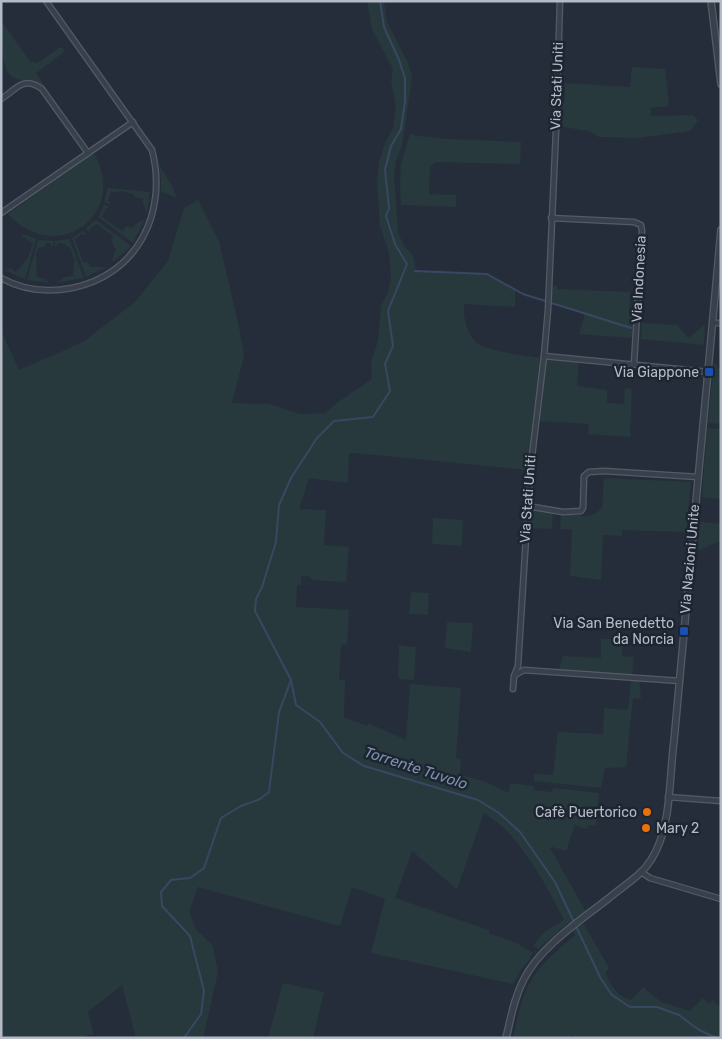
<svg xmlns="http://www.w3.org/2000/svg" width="722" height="1039" viewBox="0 0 722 1039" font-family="Rubik,sans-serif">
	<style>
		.green { fill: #27393c }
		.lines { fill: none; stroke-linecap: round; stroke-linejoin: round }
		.stream { stroke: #394862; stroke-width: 2 }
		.minor-casing { stroke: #535b67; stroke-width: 7 }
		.tertiary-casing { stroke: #535b67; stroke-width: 8 }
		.minor { stroke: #38404c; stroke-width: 4.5 }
		.tertiary { stroke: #38404c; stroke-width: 5.5 }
		.transit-dot { fill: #1a4fb4; stroke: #1d2531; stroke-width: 2 }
		.food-dot { fill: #e8710a; stroke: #1d2531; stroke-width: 2 }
		.labels { text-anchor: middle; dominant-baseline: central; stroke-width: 5; stroke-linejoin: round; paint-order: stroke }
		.street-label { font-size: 14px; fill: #b4bbc7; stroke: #1d2531 }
		.poi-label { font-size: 14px; fill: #b4bbc7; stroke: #1d2531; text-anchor: end }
		.water-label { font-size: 15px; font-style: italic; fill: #7d90ad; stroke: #1d2531 }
	</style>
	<rect width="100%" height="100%" fill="#252d3b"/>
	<g class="green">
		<path d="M367,1H384L387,22L408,63L412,77L402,146L396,160L394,175L398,233L405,247L413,256L416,271L487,274L515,290V307L464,304C463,319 468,342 485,347C501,353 523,355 540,358L527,470L376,455L349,453L348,483L309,478L299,509L326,510L324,545L349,547L346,582L312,580L309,576H302L301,578V585H297L296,607L349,610L347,644L341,645L339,679L345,680L344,717L367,726L368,723L406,740L410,684L461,688L456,758L461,759L460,775L483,781L509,793L510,783L534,786V790L552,792L553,788L599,793L596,826L588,825L587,829L575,825L566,851L552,847L550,848L585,910L589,908L591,910L579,918L582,925L584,924L609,968L605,973C611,984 617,997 631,1000L643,987L661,1002L690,1011L703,998L709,1004L713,1000L721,1008V1038H580L571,1035L570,1038H513C518,1014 523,987 540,968C550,956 563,946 575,935L568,923L538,949L533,946L544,932L564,920C548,888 530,855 505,829C499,823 491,818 484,813L457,889L412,851L395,898L489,930V934C505,938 519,943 533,953L530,957L531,958L522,968L513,984L371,953L385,899L352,887L340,926L198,887L189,912L196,929L213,946L218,972L203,1038H136L122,985L88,1012L94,1034L77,1038H1V330L19,370L83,342L135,302L168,261L184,208L198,200L219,241L239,327L244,356L232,403L269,404L300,414L325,413L338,402L372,379L371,363L378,341L381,306L388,292L391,277L389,253L380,226L377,182L379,162L385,143L393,128L396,107L391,81L393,69L372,30Z"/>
		<path d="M1,21L31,63L34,61L36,64L59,48H63L64,52L36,73L46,88C35,77 30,82 16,79C0,74 1,37 1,21Z"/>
		<path d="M632,67L665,69L669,106L650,108L651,116L693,115L698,120L690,131L638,138L599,137L589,131L563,127L560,120V101H565V83L630,87Z"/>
		<path d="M410,134L418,136L449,139L521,142L520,164L435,162L430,167L429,194L456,195V207L401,205L400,184L401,164Z"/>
		<path d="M94,153C129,215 56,267 8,214Z"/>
		<path d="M159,165L171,184L177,198L161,191V181Z"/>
		<path d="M108,188L150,192L147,213L143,204V199L135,197L133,194L120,191L116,193L111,191L108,201L110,202V204L104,202Z"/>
		<path d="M104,205L109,206L108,208H106L102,217L122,231L127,226L133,228L134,225L145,219L133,243L98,217Z"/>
		<path d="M96,220L131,246L112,263L114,252L116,250L112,243L113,236L97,224L89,229L90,231L89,232L86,228Z"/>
		<path d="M83,231L86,234L84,235L82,234L75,239L83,262H87L91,267H107L86,277L72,238Z"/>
		<path d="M23,234L36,239L25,279L1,269L8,270L9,267L16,272L28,258L33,243L24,237L21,238Z"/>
		<path d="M69,239L84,278L56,283L65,277L73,276L74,262H75L70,247L66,246V244L57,243V246H55V241Z"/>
		<path d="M38,240L53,241V246H51V243H46L45,247H39L36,253L37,277L42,278L50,283L27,280Z"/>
		<path d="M557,285V289L630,292L629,315H633L632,338L579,334L585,314L551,301V288Z"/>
		<path d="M642,323L677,325L689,338L705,324L704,345L641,339Z"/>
		<path d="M546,357L579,361L577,386L607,390V403L624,404L625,388L632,389L630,437L588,434L589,424L538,421Z"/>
		<path d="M714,361L721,372V424L708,423Z"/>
		<path d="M707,428L721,429V499L702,497Z"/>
		<path d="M604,478L691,482L686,532L622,530V536L603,535L601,580L570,576L572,530L560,529L561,513C578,515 589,521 602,508Z"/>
		<path d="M530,509L553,513L552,529L529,528Z"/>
		<path d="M433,518L463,520L462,546L432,544Z"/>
		<path d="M700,522L721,524V541L697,551Z"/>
		<path d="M411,592L429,593L428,615L409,614Z"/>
		<path d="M447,622L473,623L471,652L445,648Z"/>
		<path d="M601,639H623L622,656L634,657L632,675L559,670L563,656L601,658Z"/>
		<path d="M399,645L416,647L414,680L400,679L398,677Z"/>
		<path d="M631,678L639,679L641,699L633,698L626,767L605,768L601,788L534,781V774L553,775L558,732L603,734L604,708L628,710Z"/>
		<path d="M283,983L324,992L313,1038H268Z"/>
	</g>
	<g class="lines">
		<g class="stream">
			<path d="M380,1L384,27L399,60L405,78V101L401,129L391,146L385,170L389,208L386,216L395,244L407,264L388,311L393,346L385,364L390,391L373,417L334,421L317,438L291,478L279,505L276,542L262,587L256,599L255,611L291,680L296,705L320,722L343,753L364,766L478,800L499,813L520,832L555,882L601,979L612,995L630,1007H657L679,1015L699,1030L717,1038"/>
			<path d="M415,271L487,274L523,294L631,328"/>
			<path d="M184,1038L201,1014L204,991L190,936L162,906L161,892L171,880L190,878L204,868L221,818L241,806L260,799L269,792L279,712L291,680"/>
		</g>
		<defs>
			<g id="minor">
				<path d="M1,99C16,90 23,75 42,89L88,153"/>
				<path d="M1,213L133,122"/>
				<path d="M551,218L634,222L641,225L642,231L634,364"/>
				<path d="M1,278C23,290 47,293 72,288C138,275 168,212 152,150L46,1"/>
				<path d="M713,323H721"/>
				<path d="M544,356L709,372"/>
				<path d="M527,506L563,512L581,511L583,508L584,476L589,472L604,471L698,477"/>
				<path d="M515,675L524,670L680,681"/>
				<path d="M513,689L514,676L518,666L530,473L544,356L548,310L556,130L560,1"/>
				<path d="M668,797L721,801"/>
				<path d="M641,872L650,878L721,899"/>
			</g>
			<g id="tertiary">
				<path d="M711,1L721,84"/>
				<path d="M506,1038C511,1018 514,998 524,979C540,947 581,920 609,898C623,886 641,876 651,860C672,828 669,777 674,741L721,230"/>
			</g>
		</defs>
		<use href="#minor" class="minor-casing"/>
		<use href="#tertiary" class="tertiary-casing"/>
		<use href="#minor" class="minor"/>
		<use href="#tertiary" class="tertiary"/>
	</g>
	<g class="transit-dot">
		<rect x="704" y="367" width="10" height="10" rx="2.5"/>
		<rect x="679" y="626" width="10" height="10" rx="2.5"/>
	</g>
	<g class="food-dot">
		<circle cx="647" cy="812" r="5"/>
		<circle cx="646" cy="828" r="5"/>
	</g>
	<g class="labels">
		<g class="street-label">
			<text transform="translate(557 86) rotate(-88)">Via Stati Uniti</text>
			<text transform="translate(639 279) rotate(-87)">Via Indonesia</text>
			<text transform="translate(528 499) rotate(-86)">Via Stati Uniti</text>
			<text transform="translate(690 559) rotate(-85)">Via Nazioni Unite</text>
		</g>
		<g class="poi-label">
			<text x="699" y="372">Via Giappone</text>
			<text x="674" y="623">Via San Benedetto<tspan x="674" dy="16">da Norcia</tspan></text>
			<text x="637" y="812">Cafè Puertorico</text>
			<text x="656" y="828" text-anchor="start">Mary 2</text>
		</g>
		<g class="water-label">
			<text transform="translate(416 768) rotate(18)">Torrente Tuvolo</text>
		</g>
	</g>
	<rect width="722" height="1039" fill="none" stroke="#b4bbc7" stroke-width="5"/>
</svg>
